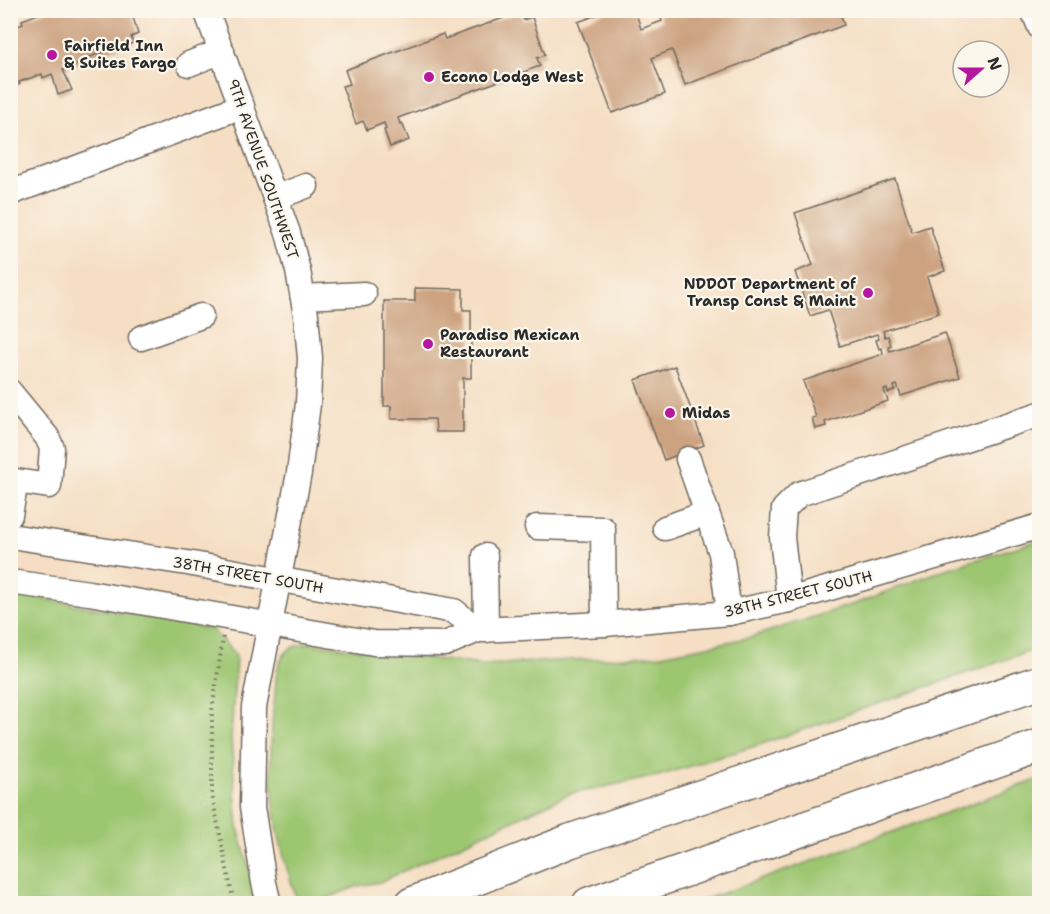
<svg xmlns="http://www.w3.org/2000/svg" width="1050" height="914" viewBox="0 0 1050 914" font-family="'Shantell Sans',sans-serif">
	<style>
		.green { fill: #9dc671; stroke: #64784e; stroke-width: 1.5 }
		.building { fill: #cca280 }
		.lines { fill: none; stroke-linecap: round; stroke-linejoin: round }
		.minor-casing { stroke: #726a60; stroke-width: 27 }
		.highway-casing { stroke: #726a60; stroke-width: 36 }
		.path { stroke: #726a60; stroke-width: 4; stroke-dasharray: 1.5 4.5; stroke-linecap: butt }
		.minor { stroke: #fff; stroke-width: 24 }
		.highway { stroke: #fff; stroke-width: 33 }
		.poi-dot { fill: #b5179e; stroke: #fbf7ec; stroke-width: 2 }
		.labels { text-anchor: middle; dominant-baseline: central; stroke-width: 4.5; stroke-linejoin: round; paint-order: stroke }
		.poi-label { font-size: 15px; font-weight: bold; fill: #2b2b2b; stroke: #fbf7ec; text-anchor: start }
		.street-label { font-size: 15px; fill: #2b2b2b; stroke: #fbf7ec }
	</style>
	<rect width="100%" height="100%" fill="#fbf7ec"/>
	<filter id="ink" filterUnits="userSpaceOnUse"><feTurbulence type="fractalNoise" baseFrequency=".0167" numOctaves="2"/><feDisplacementMap in="SourceGraphic" scale="12" xChannelSelector="R" yChannelSelector="G"/><feConvolveMatrix kernelMatrix="1 2 1 2 8 2 1 2 1" color-interpolation-filters="sRGB"/></filter>
	<filter id="wash" filterUnits="userSpaceOnUse"><feTurbulence type="fractalNoise" baseFrequency=".008" numOctaves="4" result="noise"/><feDisplacementMap in="SourceGraphic" scale="24" xChannelSelector="R" yChannelSelector="G"/><feGaussianBlur stdDeviation="1.35" result="paint"/><feColorMatrix in="noise" values="0 0 0 0 0 0 0 0 0 0 0 0 0 0 0 0 0 1.4 0 .05"/><feComposite in="paint" operator="in"/></filter>
	<g filter="url(#wash)">
		<rect width="100%" height="100%" fill="#f5dec3"/>
		<g class="green">
			<path d="M1039,540V648L762,744L658,776L569,794L380,882L358,886L315,903H298C289,876 280,848 276,818C269,777 270,735 275,694C276,682 276,667 282,658C289,647 298,644 309,643L482,665L661,655L748,638L857,603L943,570Z"/>
			<path d="M11,593L212,629L236,656L231,740L238,828L259,903L11,904Z"/>
			<path d="M1039,779V903H695L1023,785Z"/>
		</g>
		<g id="blocks">
			<g class="building">
				<path d="M49,10H131L138,34L131,37L133,43L86,58L87,61L63,70L72,90L58,95L52,74L43,78L42,74L19,82L20,84L10,88V29L23,24L22,20Z"/>
				<path d="M610,10H635L641,29L662,21L658,10H839L844,25L685,85L672,50L652,58L665,94L612,113L578,22Z"/>
				<path d="M520,12L523,20L532,17L545,55L537,58L540,66L398,118L400,124L402,123L409,140L390,147L384,130L386,129L384,123L367,130L363,121L356,124L342,86L350,84L345,70L443,34L445,39Z"/>
				<path d="M895,179L912,232L930,226L945,271L927,277L939,313L883,331L885,337L888,336L891,345L888,346L890,351L945,333L960,377L901,396L897,385L894,386L895,390L888,393L887,389L884,390L888,401L825,422L826,426L815,429L812,418L816,417L803,381L883,354L882,348L879,349L876,340L879,339L877,334L840,346L828,310L810,316L795,272L813,265L795,213Z"/>
				<path d="M415,288L463,289V310H471V378H463V432H436L435,419H391V406H384V301H415Z"/>
				<path d="M675,366L704,445L664,460L635,380Z"/>
			</g>
		</g>
	</g>
	<g filter="url(#ink)">
		<use href="#blocks" fill-opacity="0" stroke="#726a60" stroke-width="1.5"/>
		<g class="lines">
			<defs>
				<g id="minor">
					<path d="M206,10L288,233L298,271L306,315L310,358L308,404L299,473L254,707L252,807L264,883L269,904"/>
					<path d="M1033,10L1040,27"/>
					<path d="M189,64L222,51"/>
					<path d="M10,193L242,106"/>
					<path d="M275,198L306,186"/>
					<path d="M303,297L364,294"/>
					<path d="M141,338L201,316"/>
					<path d="M10,392L47,437L52,448L49,486L16,481L10,515"/>
					<path d="M688,459L721,553L729,613"/>
					<path d="M537,527L603,529L604,624"/>
					<path d="M665,528L707,513"/>
					<path d="M10,536L187,563L454,611L478,630"/>
					<path d="M485,556L486,630"/>
					<path d="M10,582L89,593L374,643L445,644L478,630L604,624L729,613L789,600L1040,526"/>
					<path d="M789,600L782,537L784,509L799,494L1040,414"/>
				</g>
				<g id="highway">
					<path d="M412,904L570,841L1040,682"/>
					<path d="M589,904L1040,746"/>
				</g>
			</defs>
			<use href="#minor" class="minor-casing"/>
			<use href="#highway" class="highway-casing"/>
			<path class="path" d="M223,637L212,711V795L234,904"/>
			<use href="#minor" class="minor"/>
			<use href="#highway" class="highway"/>
		</g>
	</g>
	<g class="poi-dot">
		<circle cx="52" cy="55" r="6"/>
		<circle cx="429" cy="77" r="6"/>
		<circle cx="868" cy="293" r="6"/>
		<circle cx="428" cy="344" r="6"/>
		<circle cx="670" cy="413" r="6"/>
	</g>
	<g class="labels">
		<g class="poi-label">
			<text x="64" y="46">Fairfield Inn<tspan x="64" dy="17">&amp; Suites Fargo</tspan></text>
			<text x="441" y="77">Econo Lodge West</text>
			<text x="856" y="284" text-anchor="end">NDDOT Department of<tspan x="856" dy="17">Transp Const &amp; Maint</tspan></text>
			<text x="440" y="335">Paradiso Mexican<tspan x="440" dy="17">Restaurant</tspan></text>
			<text x="682" y="413">Midas</text>
		</g>
		<g class="street-label">
			<text transform="translate(263 169) rotate(71)">9TH AVENUE SOUTHWEST</text>
			<text transform="translate(248 575) rotate(10)">38TH STREET SOUTH</text>
			<text transform="translate(798 594) rotate(-14)">38TH STREET SOUTH</text>
		</g>
	</g>
	<rect width="1050" height="914" fill="none" stroke="#fbf7ec" stroke-width="36"/>
	<g transform="translate(981 69) rotate(69)"><circle r="28" fill="#fbf7ec" stroke="#a8a59f" stroke-width="1.5"/>
	<path d="M0-4.5L10 22L0 15L-10 22Z" fill="#b5179e"/>
	<text y="-9" font-size="16" font-weight="bold" text-anchor="middle" fill="#2b2b2b">N</text>
	</g>
</svg>
